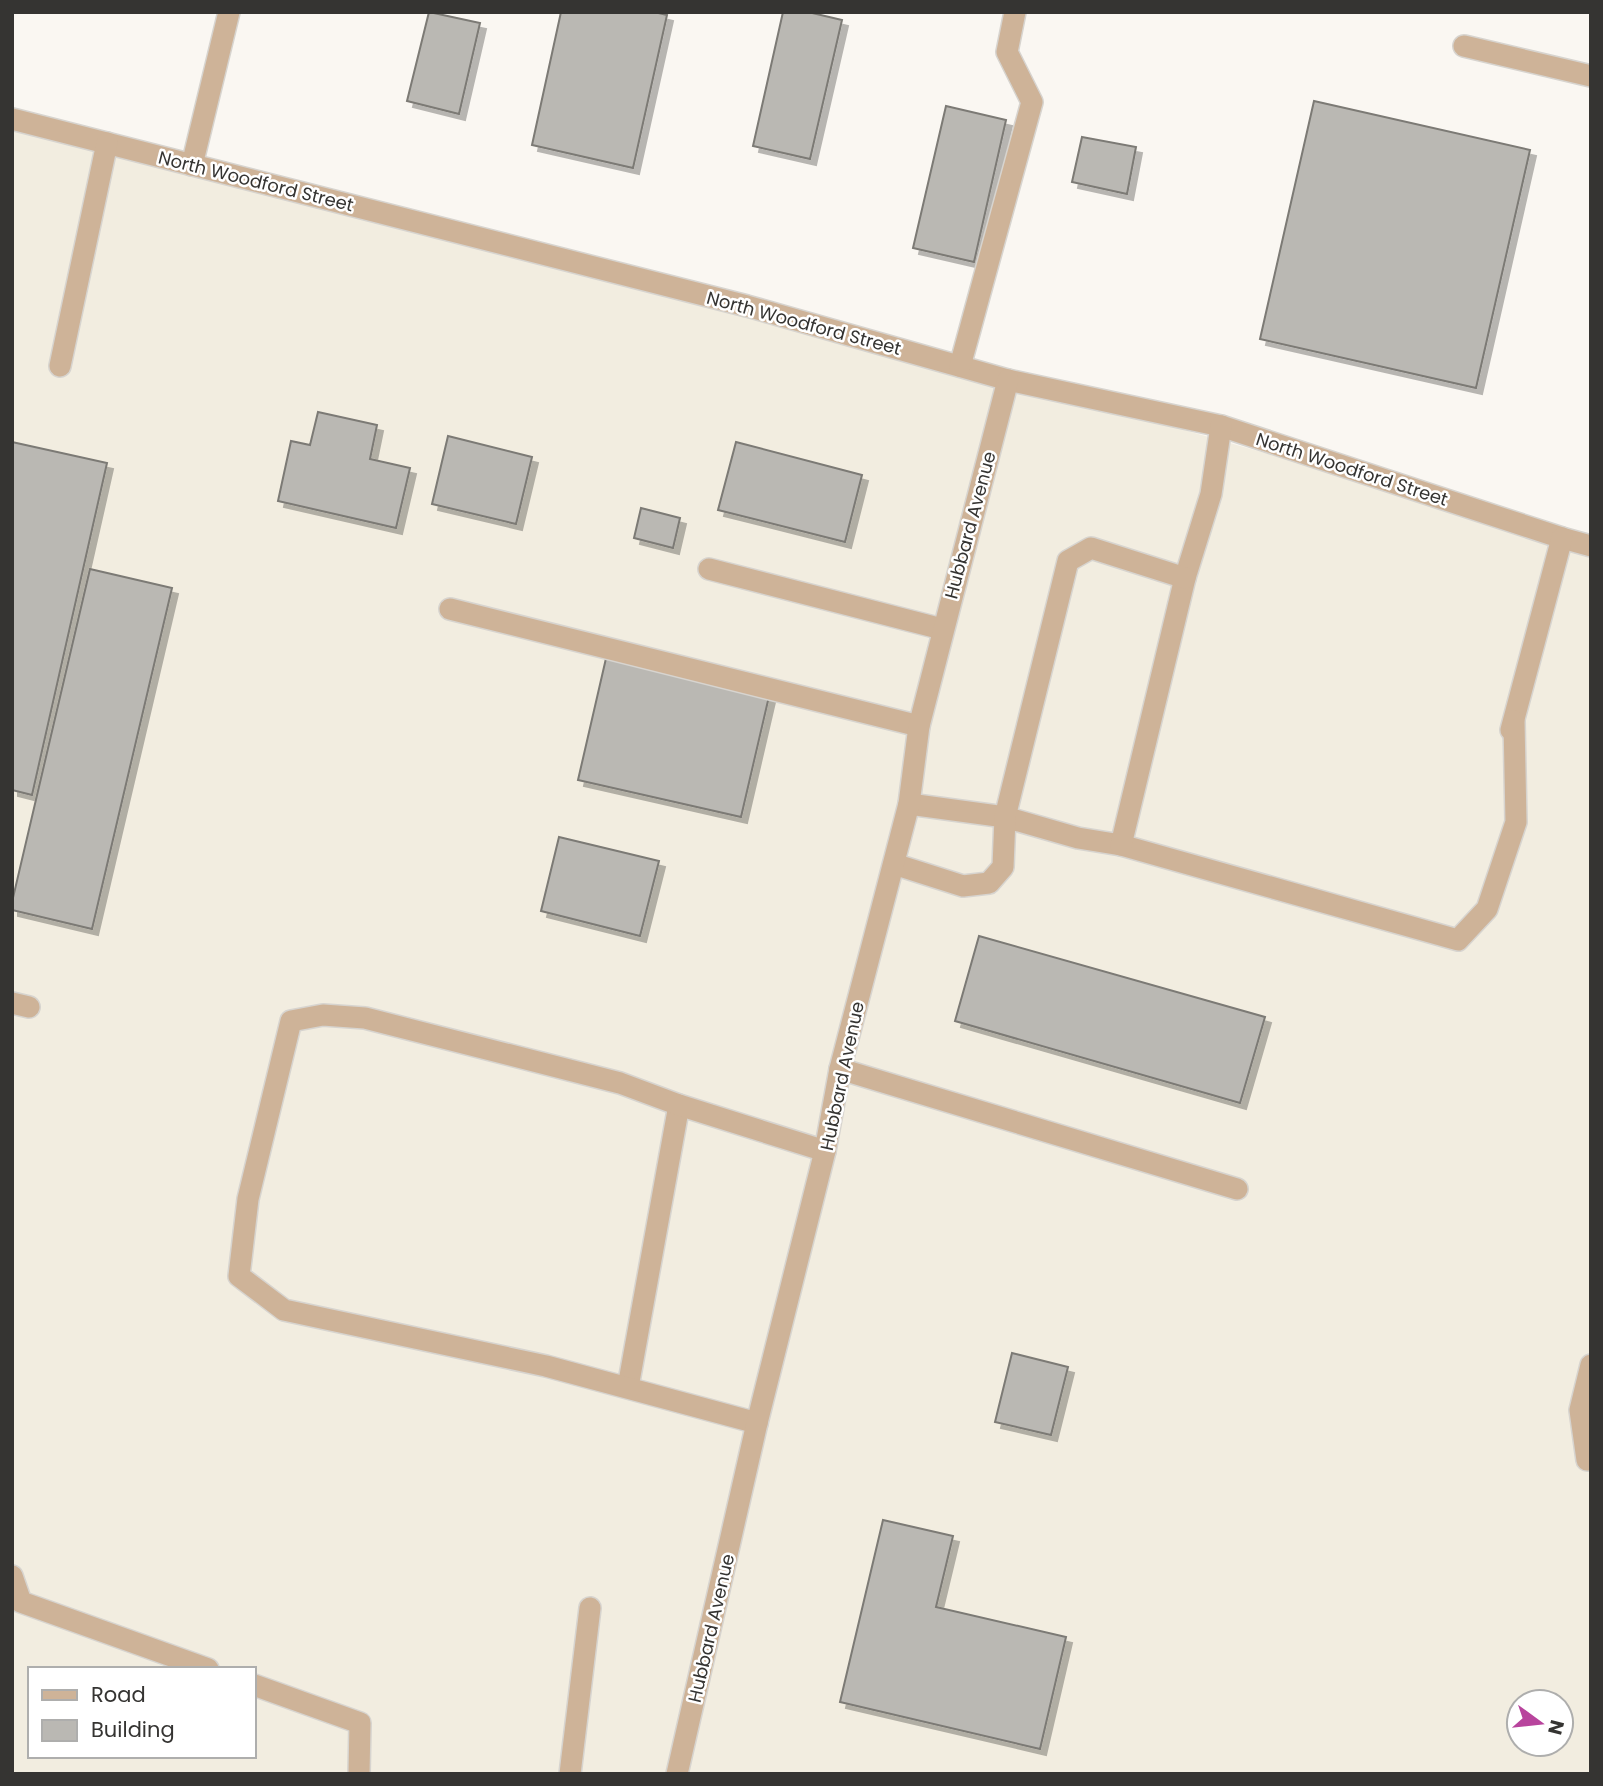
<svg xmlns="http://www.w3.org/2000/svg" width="1603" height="1786" viewBox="0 0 1603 1786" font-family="Poppins,sans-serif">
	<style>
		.built { fill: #f2ede0; fill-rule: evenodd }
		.building { fill: #bab8b3; stroke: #7c7a75; stroke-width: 2; filter: url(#shadow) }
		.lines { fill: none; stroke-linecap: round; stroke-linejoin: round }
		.minor-casing { stroke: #d7d4cf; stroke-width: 24 }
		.minor { stroke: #ceb398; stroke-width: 21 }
		.labels { text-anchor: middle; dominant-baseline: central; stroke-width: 5; stroke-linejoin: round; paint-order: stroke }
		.street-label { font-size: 18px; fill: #353432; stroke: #fff }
	</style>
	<defs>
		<filter id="shadow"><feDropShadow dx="6" dy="6" stdDeviation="0" flood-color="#0004"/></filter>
	</defs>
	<rect width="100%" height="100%" fill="#faf7f2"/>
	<path class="built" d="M12,119L960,366L1591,546V1774H12ZM30,1669H254V1756H30ZM1519,1702H1561V1744H1519Z"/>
	<g class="building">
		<path d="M429,12L480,23L459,114L407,101Z"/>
		<path d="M561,12H654L667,15L633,168L532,145Z"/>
		<path d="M783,12H808L842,20L810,159L753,146Z"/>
		<path d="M1314,101L1530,150L1476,388L1260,339Z"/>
		<path d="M946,106L1006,120L974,262L913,248Z"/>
		<path d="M1082,137L1136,147L1127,194L1072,182Z"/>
		<path d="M318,412L377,425L370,459L410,468L396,528L278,501L291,441L310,445Z"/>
		<path d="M448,436L532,457L516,524L432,504Z"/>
		<path d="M12,442L107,463L32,795L12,790Z"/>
		<path d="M736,442L862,475L845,542L718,510Z"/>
		<path d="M641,508L680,518L673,548L634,538Z"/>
		<path d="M90,569L172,588L92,929L12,910V902Z"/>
		<path d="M607,654L770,692L741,817L578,780Z"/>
		<path d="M559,837L659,861L640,936L541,911Z"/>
		<path d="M979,936L1265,1017L1240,1103L955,1021Z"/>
		<path d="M1012,1353L1068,1367L1051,1435L995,1422Z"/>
		<path d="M883,1520L953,1536L936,1607L1066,1637L1040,1749L840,1702Z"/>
	</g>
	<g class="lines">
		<defs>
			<g id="minor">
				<path d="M1464,46L1591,76"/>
				<path d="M12,119L747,306L1008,380L1221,426L1562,538L1591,546"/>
				<path d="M192,165L229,12"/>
				<path d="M60,366L107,143"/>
				<path d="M960,366L1032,102L1007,52L1015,12"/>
				<path d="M709,569L942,629"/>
				<path d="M450,609L919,726"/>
				<path d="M1511,730L1562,538"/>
				<path d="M909,804L1005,817L1078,838L1121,845L1458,940L1487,909L1516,822L1514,721"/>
				<path d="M1121,845L1185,578L1211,494L1221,426"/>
				<path d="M894,864L963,886L989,883L1003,867L1005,817L1068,561L1091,548L1185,578"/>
				<path d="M12,1003L29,1007"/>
				<path d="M840,1069L1237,1189"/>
				<path d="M1591,1365L1580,1410L1587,1460H1591"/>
				<path d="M628,1387L679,1105"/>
				<path d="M757,1423L546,1366L284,1310L239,1276L248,1199L291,1021L323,1015L365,1018L620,1083L679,1105L825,1151"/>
				<path d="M12,1576L21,1602L208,1669"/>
				<path d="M254,1685L360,1723L359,1774"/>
				<path d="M570,1774L590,1608"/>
				<path d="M677,1774L757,1423L825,1151L840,1069L909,804L919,726L1008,380"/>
			</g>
		</defs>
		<use href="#minor" class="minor-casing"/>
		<use href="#minor" class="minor"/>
	</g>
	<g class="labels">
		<g class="street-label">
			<text transform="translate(256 181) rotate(14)">North Woodford Street</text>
			<text transform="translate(804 323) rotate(15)">North Woodford Street</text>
			<text transform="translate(1352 469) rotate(18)">North Woodford Street</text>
			<text transform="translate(970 525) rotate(-75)">Hubbard Avenue</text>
			<text transform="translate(842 1076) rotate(-78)">Hubbard Avenue</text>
			<text transform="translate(711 1628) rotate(-77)">Hubbard Avenue</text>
		</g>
	</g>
	<rect width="1603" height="1786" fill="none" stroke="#353432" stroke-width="28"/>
	<rect x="28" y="1667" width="228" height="91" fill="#ffffff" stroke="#aeaead" stroke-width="2"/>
	<rect x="42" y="1690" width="35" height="10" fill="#ceb398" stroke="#aeaead" stroke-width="2"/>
	<text x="91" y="1702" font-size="21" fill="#353432">Road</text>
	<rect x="42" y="1720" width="35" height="21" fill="#bab8b3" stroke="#aeaead" stroke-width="2"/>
	<text x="91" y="1737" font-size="21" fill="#353432">Building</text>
	<g transform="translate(1540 1723) rotate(105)"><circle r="33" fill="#ffffff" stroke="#aeaead" stroke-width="2"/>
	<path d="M0-5L12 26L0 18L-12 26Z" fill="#b8449d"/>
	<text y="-10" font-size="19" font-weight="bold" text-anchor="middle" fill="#353432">N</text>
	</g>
</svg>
